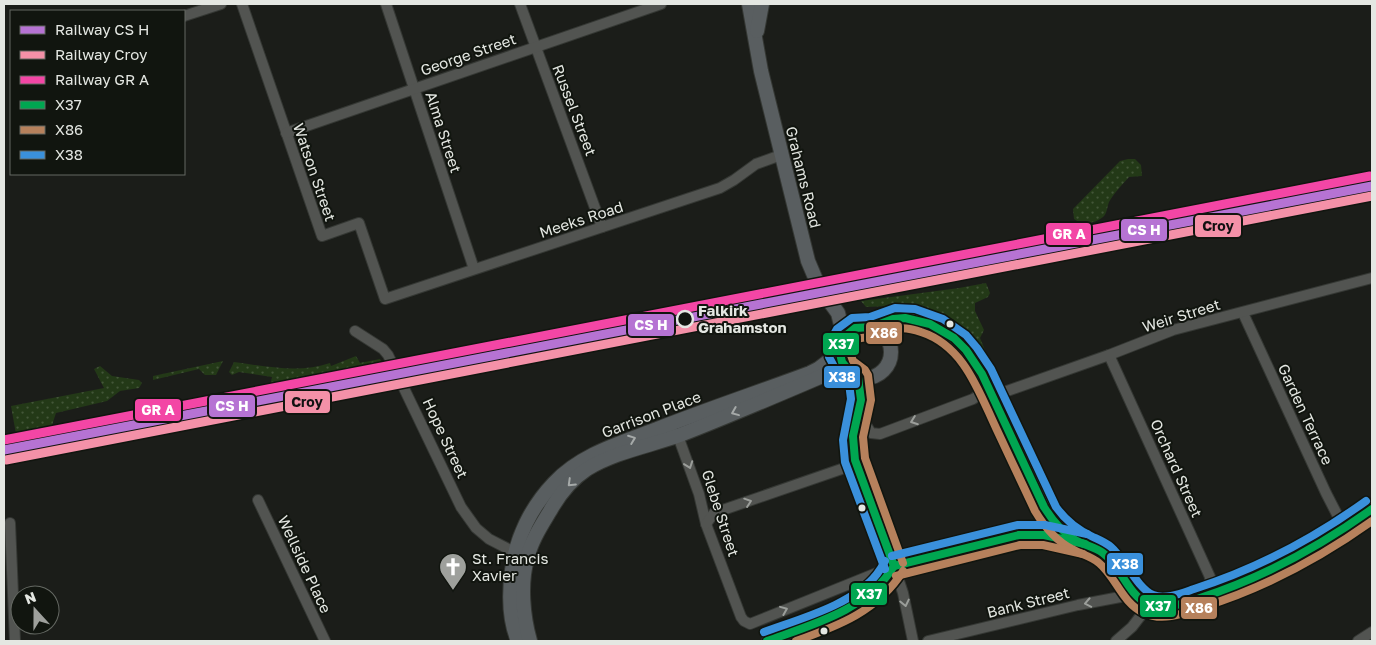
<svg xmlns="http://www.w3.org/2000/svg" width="1376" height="645" viewBox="0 0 1376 645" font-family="'Golos Text',sans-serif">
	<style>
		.grass { fill: url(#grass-dots) }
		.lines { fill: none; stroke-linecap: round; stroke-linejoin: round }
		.minor-casing { stroke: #353834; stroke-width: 12 }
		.major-casing { stroke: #353834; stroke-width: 16 }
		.minor { stroke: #525451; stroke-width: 10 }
		.major { stroke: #595e60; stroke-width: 14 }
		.bus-1-casing { stroke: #11150f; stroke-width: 11 }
		.bus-2-casing { stroke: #11150f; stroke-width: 11 }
		.bus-3-casing { stroke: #11150f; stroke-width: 11 }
		.bus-1 { stroke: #00a651; stroke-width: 8 }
		.bus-2 { stroke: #b6815c; stroke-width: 8 }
		.bus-3 { stroke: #3a90db; stroke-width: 8 }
		.rail-1-casing { stroke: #11150f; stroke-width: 12 }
		.rail-2-casing { stroke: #11150f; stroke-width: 12 }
		.rail-3-casing { stroke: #11150f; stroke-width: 12 }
		.rail-1 { stroke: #b673d3; stroke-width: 9 }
		.rail-2 { stroke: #f491a8; stroke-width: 9 }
		.rail-3 { stroke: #f346a5; stroke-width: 9 }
		.oneway { stroke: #a5a9a8 }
		.oneway2 { stroke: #9b9e9a }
		.stop-dot { fill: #11150f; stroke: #e4e7e2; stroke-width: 2.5 }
		.bus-dot { fill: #e4e7e2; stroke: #11150f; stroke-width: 2 }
		.labels { text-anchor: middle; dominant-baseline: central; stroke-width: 4; stroke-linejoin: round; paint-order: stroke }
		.street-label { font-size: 15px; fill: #e4e7e2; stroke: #11150f }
		.stop-label { font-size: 15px; font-weight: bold; fill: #e4e7e2; stroke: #11150f; text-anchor: start }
		.poi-label { font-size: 15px; fill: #e4e7e2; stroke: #11150f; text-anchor: start }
		.line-badge { stroke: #11150f; stroke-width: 2 }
		.badge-label { font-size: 14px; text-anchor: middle; font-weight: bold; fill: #fff }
		.pale-badge-label { font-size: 14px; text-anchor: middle; font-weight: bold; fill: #111 }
	</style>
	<defs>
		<pattern id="grass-dots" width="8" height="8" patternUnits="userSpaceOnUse" patternTransform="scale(1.25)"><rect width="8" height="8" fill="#233917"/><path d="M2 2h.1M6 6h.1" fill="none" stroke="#435638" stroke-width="1.8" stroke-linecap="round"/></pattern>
	</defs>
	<rect width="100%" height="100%" fill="#1b1d19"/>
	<g class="grass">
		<path d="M1128,159H1135L1141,165L1142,176L1129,177C1122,185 1114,193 1109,202C1107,207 1107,214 1103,217C1095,224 1082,225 1074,219L1073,209L1120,161Z"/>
		<path d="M986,283L990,293L988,297L975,303V311L984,330L980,338L989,360H987C978,350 965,329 954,321C932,304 892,306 866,307L861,301L959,288Z"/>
		<path d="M356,356L360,363L380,359L387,370L274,391L89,429L85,426L87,423L270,386L272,377L239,372L232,375L229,372L234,362C265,366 299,374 330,363L331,366Z"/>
		<path d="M223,361L216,375H205L199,369L153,380V376Z"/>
		<path d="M100,366L112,376L139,380L142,383L139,388L120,391L107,401L56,413L49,434L4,442V436L16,434L11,406L104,388L94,369Z"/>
	</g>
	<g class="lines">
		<defs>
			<g id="minor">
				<path d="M242,4L322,236L359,223L385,299L720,188L734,180L756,164L781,155"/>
				<path d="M386,4L474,269"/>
				<path d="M520,4L602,227"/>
				<path d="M184,16L221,4"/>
				<path d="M286,133L661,4"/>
				<path d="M1243,313L1326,493L1344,528"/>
				<path d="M355,331L383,349L388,355L461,507L476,528L489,539L520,555"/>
				<path d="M1109,355L1210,577L1209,595"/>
				<path d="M993,396L1109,355L1173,330L1372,278"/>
				<path d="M859,414L871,433L880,434L973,399C982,394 983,388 982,378"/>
				<path d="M673,433L678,436L699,494L706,524L741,617L744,621L750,624L894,566"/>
				<path d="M258,500L325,641"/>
				<path d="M10,523L15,641"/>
				<path d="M706,524L714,513L856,464"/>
				<path d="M894,566L903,593L913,641"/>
				<path d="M767,641C805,627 877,607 894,566"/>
				<path d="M928,641L1078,605L1136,594"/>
				<path d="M1116,641L1132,627L1142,614L1141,600"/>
				<path d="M1358,641L1372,632"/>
			</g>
			<g id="major">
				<path d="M749,4L761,71L808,261L819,287L838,313L844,337"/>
				<path d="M757,31L762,4"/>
				<circle cx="865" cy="352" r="26"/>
				<path d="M873,327C899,309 937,323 959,343C969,351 975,363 982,374L1044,507L1061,529L1074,539"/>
				<path d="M858,377C865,403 858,408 854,432C852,443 854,454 856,464L894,566L1006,537C1041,530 1091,537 1115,565C1126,578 1135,603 1153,606C1166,609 1182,603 1194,599C1241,586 1287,564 1328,539C1343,529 1358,519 1372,509"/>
				<path d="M518,641C509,620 509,593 512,570C516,538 531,507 554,483C581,454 621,443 657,429C708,409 759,392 810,373L818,369L839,353"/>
				<path d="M530,641C523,616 520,584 527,559C531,541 541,526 550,511C559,495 572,479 587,469C615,452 649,446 680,435C729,416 778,395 827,374L846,369"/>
			</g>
		</defs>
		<use href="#minor" class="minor-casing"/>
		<use href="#major" class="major-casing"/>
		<use href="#minor" class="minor"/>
		<use href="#major" class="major"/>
		<defs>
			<g id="bus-1">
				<path d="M894,566L855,460L853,436L861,400L858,377L851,373L842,362L839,349L844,337L855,328L872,327L893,319L905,318L930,324L954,338L966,350L982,374L1044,507C1052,520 1062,532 1075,540C1084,545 1095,547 1103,553C1121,566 1127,594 1148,604C1164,611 1185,603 1200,598C1262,578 1319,547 1372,509"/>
				<path d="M894,566L1019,535H1044L1085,544"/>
				<path d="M767,641C814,624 867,610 894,566"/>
			</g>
			<g id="bus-2">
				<path d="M903,563L865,458L863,437L871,400L868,375L865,370L853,361L849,350C853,333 868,340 880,335C885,333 889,330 894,329C903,327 913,329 921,332C964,346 978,390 996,428C1009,456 1022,483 1035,511C1044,526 1056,541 1072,549C1080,554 1091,556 1099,563C1116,577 1122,603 1144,613C1163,622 1185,613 1203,607C1264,588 1320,558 1372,521"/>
				<path d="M896,576L1020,545H1043L1083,554"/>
				<path d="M796,641C838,626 878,611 903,571"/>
			</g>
			<g id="bus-3">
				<path d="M892,556L1018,525H1045L1087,534"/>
				<path d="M885,569L845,462L843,440L851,399L849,383L838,374L829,357V348L832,338L837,329L852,318L870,317L895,308L915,309L943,319L966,335L977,348L991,369L1056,507C1066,521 1076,529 1091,536C1097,539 1105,542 1111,547C1125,559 1137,588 1153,595C1165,600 1182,593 1194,589C1257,569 1313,539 1366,501"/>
				<path d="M764,632C799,619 853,605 877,574C880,570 883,565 885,561"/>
			</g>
		</defs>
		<use href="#bus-1" class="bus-1-casing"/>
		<use href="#bus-2" class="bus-2-casing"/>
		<use href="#bus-3" class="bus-3-casing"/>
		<use href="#bus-1" class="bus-1"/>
		<use href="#bus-2" class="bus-2"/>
		<use href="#bus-3" class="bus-3"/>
		<defs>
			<path id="rail-1" d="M4,450L1372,186"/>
			<path id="rail-2" d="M6,460L1372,196"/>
			<path id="rail-3" d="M4,440L1370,176"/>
		</defs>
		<use href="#rail-1" class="rail-1-casing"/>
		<use href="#rail-2" class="rail-2-casing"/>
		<use href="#rail-3" class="rail-3-casing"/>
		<use href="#rail-1" class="rail-1"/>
		<use href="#rail-2" class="rail-2"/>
		<use href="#rail-3" class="rail-3"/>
	</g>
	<defs><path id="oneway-chevron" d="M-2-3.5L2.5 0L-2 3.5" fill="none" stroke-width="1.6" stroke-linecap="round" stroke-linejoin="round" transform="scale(1.25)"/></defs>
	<g class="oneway">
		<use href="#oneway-chevron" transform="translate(735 412) rotate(158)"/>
		<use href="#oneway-chevron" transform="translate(632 439) rotate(-21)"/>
		<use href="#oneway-chevron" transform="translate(571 483) rotate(136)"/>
	</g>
	<g class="oneway2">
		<use href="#oneway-chevron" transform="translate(914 421) rotate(160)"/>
		<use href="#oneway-chevron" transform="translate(689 465) rotate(70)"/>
		<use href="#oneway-chevron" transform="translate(748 502) rotate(-19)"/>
		<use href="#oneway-chevron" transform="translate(905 603) rotate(78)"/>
		<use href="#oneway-chevron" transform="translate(1088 603) rotate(169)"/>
		<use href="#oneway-chevron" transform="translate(784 610) rotate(-22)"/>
	</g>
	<defs>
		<symbol id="church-pin" viewBox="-11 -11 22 30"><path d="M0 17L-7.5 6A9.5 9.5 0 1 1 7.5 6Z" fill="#9ea09c" stroke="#11150f"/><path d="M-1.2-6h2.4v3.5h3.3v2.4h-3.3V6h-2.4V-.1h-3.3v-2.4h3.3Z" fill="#fff"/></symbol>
	</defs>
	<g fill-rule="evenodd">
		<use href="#church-pin" x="437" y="551" width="32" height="43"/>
	</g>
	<circle class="stop-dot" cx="685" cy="319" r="8"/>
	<g class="bus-dot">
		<circle cx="950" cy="324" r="4.5"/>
		<circle cx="862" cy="508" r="4.5"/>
		<circle cx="824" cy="631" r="4.5"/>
	</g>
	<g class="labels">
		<g class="street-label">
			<text transform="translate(468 54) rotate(-19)">George Street</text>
			<text transform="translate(575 110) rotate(69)">Russel Street</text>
			<text transform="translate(444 132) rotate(72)">Alma Street</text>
			<text transform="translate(315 172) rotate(71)">Watson Street</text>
			<text transform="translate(804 177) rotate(76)">Grahams Road</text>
			<text transform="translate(581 219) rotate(-18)">Meeks Road</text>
			<text transform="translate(1181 315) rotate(-17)">Weir Street</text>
			<text transform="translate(651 414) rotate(-21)">Garrison Place</text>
			<text transform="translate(1306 414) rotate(65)">Garden Terrace</text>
			<text transform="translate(446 438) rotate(65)">Hope Street</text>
			<text transform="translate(1177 468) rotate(66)">Orchard Street</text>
			<text transform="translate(721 513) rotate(72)">Glebe Street</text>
			<text transform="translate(305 564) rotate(65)">Wellside Place</text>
			<text transform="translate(1028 602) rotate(-14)">Bank Street</text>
		</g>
		<g class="stop-label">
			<text x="698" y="310">Falkirk<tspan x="698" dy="17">Grahamston</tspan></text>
		</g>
		<g class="poi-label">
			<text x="472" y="558">St. Francis<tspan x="472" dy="17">Xavier</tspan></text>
		</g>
	</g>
	<g class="line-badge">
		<rect x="1194" y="214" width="48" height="24" rx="5" fill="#f491a8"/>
		<rect x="1120" y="218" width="48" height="24" rx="5" fill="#b673d3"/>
		<rect x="1045" y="222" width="47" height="24" rx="5" fill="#f346a5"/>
		<rect x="627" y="313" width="48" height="24" rx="5" fill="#b673d3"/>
		<rect x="865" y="321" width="38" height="24" rx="5" fill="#b6815c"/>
		<rect x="822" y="332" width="38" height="24" rx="5" fill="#00a651"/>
		<rect x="823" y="365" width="38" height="24" rx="5" fill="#3a90db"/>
		<rect x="284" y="390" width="47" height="24" rx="5" fill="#f491a8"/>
		<rect x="208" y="394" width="48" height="24" rx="5" fill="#b673d3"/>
		<rect x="134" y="398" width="48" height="24" rx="5" fill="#f346a5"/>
		<rect x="1106" y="552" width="38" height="24" rx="5" fill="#3a90db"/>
		<rect x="850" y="582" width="38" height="24" rx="5" fill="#00a651"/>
		<rect x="1139" y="594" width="38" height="24" rx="5" fill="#00a651"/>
		<rect x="1180" y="596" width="38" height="24" rx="5" fill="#b6815c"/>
	</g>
	<g class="badge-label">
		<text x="1144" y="235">CS H</text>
		<text x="1069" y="239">GR A</text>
		<text x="651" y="330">CS H</text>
		<text x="884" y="338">X86</text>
		<text x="841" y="349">X37</text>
		<text x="842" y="382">X38</text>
		<text x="232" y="411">CS H</text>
		<text x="158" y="415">GR A</text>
		<text x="1125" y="569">X38</text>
		<text x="869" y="599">X37</text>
		<text x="1158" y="611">X37</text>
		<text x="1199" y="613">X86</text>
	</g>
	<g class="pale-badge-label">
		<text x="1218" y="231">Croy</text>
		<text x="307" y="407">Croy</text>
	</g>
	<rect width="1376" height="645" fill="none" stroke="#e4e7e2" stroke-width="10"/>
	<rect x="10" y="10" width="175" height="165" fill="#11150f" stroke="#656963"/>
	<rect x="20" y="26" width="25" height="8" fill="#b673d3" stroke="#656963"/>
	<text x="55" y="35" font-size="15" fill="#e4e7e2">Railway CS H</text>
	<rect x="20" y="51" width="25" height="8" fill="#f491a8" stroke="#656963"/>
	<text x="55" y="60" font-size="15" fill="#e4e7e2">Railway Croy</text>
	<rect x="20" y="76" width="25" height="8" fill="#f346a5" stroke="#656963"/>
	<text x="55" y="85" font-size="15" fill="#e4e7e2">Railway GR A</text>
	<rect x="20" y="101" width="25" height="8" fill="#00a651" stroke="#656963"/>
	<text x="55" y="110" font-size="15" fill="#e4e7e2">X37</text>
	<rect x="20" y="126" width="25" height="8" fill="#b6815c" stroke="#656963"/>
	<text x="55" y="135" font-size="15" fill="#e4e7e2">X86</text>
	<rect x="20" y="151" width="25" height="8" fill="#3a90db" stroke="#656963"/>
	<text x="55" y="160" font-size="15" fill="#e4e7e2">X38</text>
	<g transform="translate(35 610) rotate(339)"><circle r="24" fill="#11150f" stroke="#656963"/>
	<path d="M0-4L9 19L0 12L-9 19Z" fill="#9ea09c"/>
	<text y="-8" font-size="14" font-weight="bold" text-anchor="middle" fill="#e4e7e2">N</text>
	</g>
</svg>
